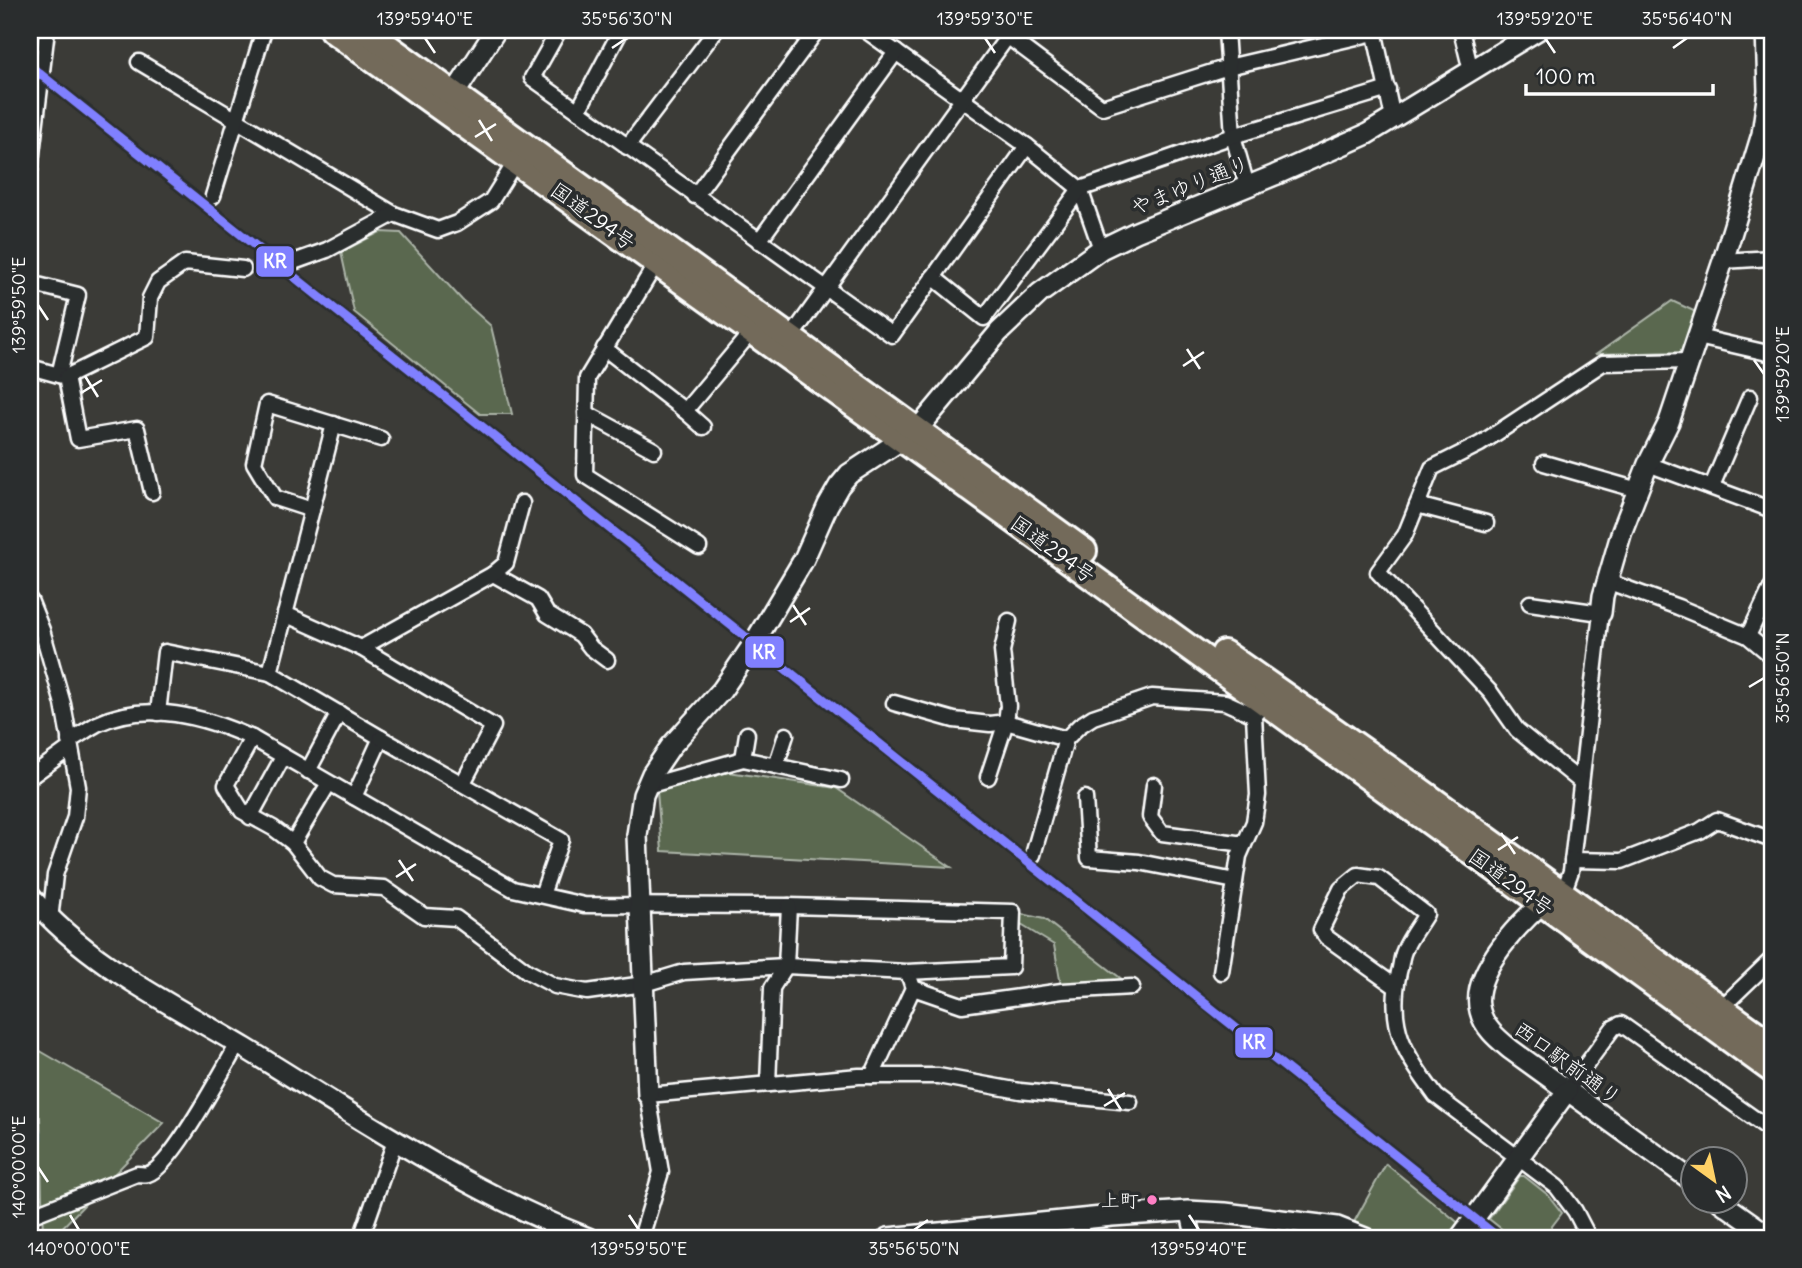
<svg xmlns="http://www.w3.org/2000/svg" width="1802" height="1268" viewBox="0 0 1802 1268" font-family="Delius,'Klee One',sans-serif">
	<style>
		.green { fill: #5a6850; stroke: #acb4a8; stroke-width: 2 }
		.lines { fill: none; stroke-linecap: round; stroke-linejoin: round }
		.river { stroke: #516775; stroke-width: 23 }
		.street-tunnel { stroke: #4f4f4b; stroke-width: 14; stroke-dasharray: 14 7; stroke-linecap: butt }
		.street-casing { stroke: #fff; stroke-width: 19 }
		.secondary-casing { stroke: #fff; stroke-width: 24 }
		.highway-casing { stroke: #fff; stroke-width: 30 }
		.street { stroke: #2a2d2e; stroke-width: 14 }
		.secondary { stroke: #2a2d2e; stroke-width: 19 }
		.highway { stroke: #736b5a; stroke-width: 24 }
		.rail-1-casing { stroke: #2a2d2e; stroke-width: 14 }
		.rail-1 { stroke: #8080ff; stroke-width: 9 }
		.ticks { fill: none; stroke: #fff; stroke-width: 2.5 }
		.bus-dot { fill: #ff80c5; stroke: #2a2d2e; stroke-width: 2.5 }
		.labels { text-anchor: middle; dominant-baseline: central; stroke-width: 7; stroke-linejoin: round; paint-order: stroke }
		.bus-label { font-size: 19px; fill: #fff; stroke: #2a2d2e; text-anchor: end }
		.street-label { font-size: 21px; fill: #fff; stroke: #2a2d2e }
		.line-badge { stroke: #2a2d2e; stroke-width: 2.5 }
		.badge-label { font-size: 19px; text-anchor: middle; font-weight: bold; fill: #fff }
		.neatline { fill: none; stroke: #fff; stroke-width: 2.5 }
		.ticks-label { font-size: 18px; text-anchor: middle; fill: #fff }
	</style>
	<rect width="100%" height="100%" fill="#3b3b37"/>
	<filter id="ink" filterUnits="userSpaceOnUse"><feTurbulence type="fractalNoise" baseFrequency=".0143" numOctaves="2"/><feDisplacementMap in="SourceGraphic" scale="14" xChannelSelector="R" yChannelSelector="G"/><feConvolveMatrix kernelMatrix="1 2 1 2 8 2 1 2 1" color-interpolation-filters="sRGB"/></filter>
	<g filter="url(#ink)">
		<g class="green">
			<path d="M380,232L401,233L462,300L491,326L512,414H480L354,312L341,252Z"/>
			<path d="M1672,301L1696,312L1681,352L1597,354Z"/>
			<path d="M722,771L836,788L951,867L662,851L657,791Z"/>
			<path d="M1013,912L1044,919L1132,987L1062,991L1054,945L1013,920Z"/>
			<path d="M30,1045L164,1123L52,1238H43L40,1117L30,1118Z"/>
			<path d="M1386,1164L1461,1225L1451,1238H1377L1353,1224Z"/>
			<path d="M1520,1176H1524L1548,1195L1562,1213L1543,1238H1513L1489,1219Z"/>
		</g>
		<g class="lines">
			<path class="river" d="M30,1137H31"/>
			<path class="street-tunnel" d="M243,269L288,264"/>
			<defs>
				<g id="street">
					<path d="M559,30L532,78L892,335L1027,146"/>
					<path d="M865,30L1027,146L1080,189L1101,249"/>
					<path d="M999,30L1102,107L1228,67L1374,33"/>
					<path d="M1226,30L1233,136L1247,186"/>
					<path d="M1374,30L1393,118"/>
					<path d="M1461,30L1471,71"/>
					<path d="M139,62L394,214L438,230L457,223L491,201L516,161"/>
					<path d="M578,111L621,30"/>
					<path d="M627,147L716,30"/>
					<path d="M30,170L47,30"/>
					<path d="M213,196L264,30"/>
					<path d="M695,196L817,30"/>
					<path d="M759,241L896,52"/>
					<path d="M1723,261L1772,258"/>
					<path d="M657,262L587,378L585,475L699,547"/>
					<path d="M288,264L327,250L394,214"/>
					<path d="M933,277L984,318L1080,189L1233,136L1388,89"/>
					<path d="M30,283L78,295L59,375"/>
					<path d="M791,337L1008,36"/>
					<path d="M1698,337L1772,354"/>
					<path d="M604,348L685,411L752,331"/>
					<path d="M30,367L66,377L78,439L137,429L152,492"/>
					<path d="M66,377L147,337L150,298L158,282L185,263L243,269"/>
					<path d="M685,411L703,427"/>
					<path d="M586,413L654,450"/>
					<path d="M1544,463L1638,490"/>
					<path d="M1648,464L1772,510"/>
					<path d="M1712,486L1750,397"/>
					<path d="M1417,505L1486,523"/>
					<path d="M312,510L275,498L254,463L267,404L381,439"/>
					<path d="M493,574L538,599L547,614L581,635L591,648L607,660"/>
					<path d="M1609,582L1678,607L1748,636L1772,656"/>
					<path d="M30,600L42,630L63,704L78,787L75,817L55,875L50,920"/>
					<path d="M1530,603L1601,613L1571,871L1566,885L1559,891"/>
					<path d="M285,614L361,648L493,726L463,783"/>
					<path d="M1748,636L1772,586"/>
					<path d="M361,648L493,574L506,563L522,503"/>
					<path d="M270,673L334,424"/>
					<path d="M894,703L954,720L990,724L1006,722L1066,739"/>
					<path d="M158,713L165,652L270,673L381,738L354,797"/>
					<path d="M252,738L226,785L242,811L273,828L293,843"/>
					<path d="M381,738L561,840L542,895"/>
					<path d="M69,741C78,736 88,729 97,724C147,700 205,717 252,738L513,889L584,905L789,906L1013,912L1011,967L907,972L786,966L684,972L644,984L587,992L555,986L527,971L456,918L424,916L384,888L333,885L320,878L293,843L329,783"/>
					<path d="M743,759L747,734"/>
					<path d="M776,766L786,735"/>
					<path d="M308,771L339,713"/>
					<path d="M30,777L70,748"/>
					<path d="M988,777L1006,722L1008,706L1002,651L1009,621"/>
					<path d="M1581,782L1517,730L1491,693L1378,572L1405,535L1432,468L1480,444L1603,363L1689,361"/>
					<path d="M1154,785L1150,817L1162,833L1244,844"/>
					<path d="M647,786L743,759L841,780"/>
					<path d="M1085,798L1089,858L1139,862L1235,881"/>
					<path d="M250,817L283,757"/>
					<path d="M1033,855L1066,739L1079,726L1093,717L1152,697L1225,702L1254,715"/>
					<path d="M1572,860L1622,861L1700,831L1717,820L1772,840"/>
					<path d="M1221,972L1239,856L1254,822L1258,795L1254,715L1260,709"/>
					<path d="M1396,987L1326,937L1321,930L1341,889L1358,875L1379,878L1426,914C1419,926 1409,938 1404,951C1401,958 1401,966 1399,972C1387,1027 1405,1054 1436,1096L1557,1187L1575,1211L1589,1238"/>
					<path d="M913,988L962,1005L1062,991L1132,987"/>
					<path d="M1721,1008L1772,959"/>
					<path d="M872,1076L913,988L910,979"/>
					<path d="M768,1084L772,988L786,966L789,906"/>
					<path d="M1567,1091L1613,1028L1621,1024L1772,1131"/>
					<path d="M1188,1211L1194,1238"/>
					<path d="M30,1216L137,1174C141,1174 145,1175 148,1174C172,1167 223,1069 238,1044"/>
					<path d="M1079,1219L1083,1238"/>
					<path d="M361,1238L395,1141"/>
					<path d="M641,1238L661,1172L648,1095L859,1076H938L1020,1091L1130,1102"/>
				</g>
				<g id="secondary">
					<path d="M447,105L496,30"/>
					<path d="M1601,613L1603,596L1622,531L1648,464L1669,422L1723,261L1762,134L1768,91L1766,30"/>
					<path d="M1553,895C1524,916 1469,973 1480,1011C1484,1028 1498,1039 1510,1049L1694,1182"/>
					<path d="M30,896C87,964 170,1003 245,1048C356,1116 466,1191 588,1238"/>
					<path d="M648,1095L637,835L643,795L652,774L671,746L722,690L754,643L804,559L828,505L839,486L849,474L918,429L999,332L1040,293L1101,249L1136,232L1275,175L1367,134L1538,30"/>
					<path d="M1721,1202L1772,1238"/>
					<path d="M888,1238L1112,1216L1188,1211L1225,1213L1337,1227L1365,1238"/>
					<path d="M1460,1238L1567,1091"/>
				</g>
				<g id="highway">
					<path d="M332,30L903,440L1772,1070"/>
					<path d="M365,30L1084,551"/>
					<path d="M1224,653L1414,786L1772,1045"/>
				</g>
			</defs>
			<use href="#street" class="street-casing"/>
			<use href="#secondary" class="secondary-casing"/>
			<use href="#highway" class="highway-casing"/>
			<use href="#street" class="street"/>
			<use href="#secondary" class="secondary"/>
			<use href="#highway" class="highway"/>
			<defs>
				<path id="rail-1" d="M30,66L1499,1238"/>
			</defs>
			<use href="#rail-1" class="rail-1-casing"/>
			<use href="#rail-1" class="rail-1"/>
		</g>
	</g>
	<path class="ticks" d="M425,38L435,53M985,38L995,53M1545,38L1555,53M612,48L627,38M1673,48L1687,38M479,120L492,141M475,137L496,124M38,305L48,320M1187,349L1200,369M1754,360L1764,374M1183,366L1204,352M85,376L98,397M81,393L102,380M793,605L806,625M790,622L810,608M1749,687L1764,678M1501,833L1515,854M1498,850L1518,837M399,860L413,881M396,877L416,864M1108,1089L1121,1110M1104,1106L1125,1093M38,1167L48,1182M70,1215L79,1230M629,1215L639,1230M1189,1215L1199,1230M914,1230L928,1220"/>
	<circle class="bus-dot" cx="1152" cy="1200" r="6"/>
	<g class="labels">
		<g class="bus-label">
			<text x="1139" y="1200">上町</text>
		</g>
		<g class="street-label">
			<text transform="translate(1190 185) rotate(-22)">やまゆり通り</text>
			<text transform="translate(593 216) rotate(36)">国道294号</text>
			<text transform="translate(1053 549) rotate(36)">国道294号</text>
			<text transform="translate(1511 882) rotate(36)">国道294号</text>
			<text transform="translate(1568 1063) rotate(36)">西口駅前通り</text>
		</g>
	</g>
	<g class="line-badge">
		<rect x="255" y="245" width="40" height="33" rx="7" fill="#8080ff"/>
		<rect x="744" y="635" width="41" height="34" rx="7" fill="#8080ff"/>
		<rect x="1234" y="1026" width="40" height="33" rx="7" fill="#8080ff"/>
	</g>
	<g class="badge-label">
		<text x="275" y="268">KR</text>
		<text x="764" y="659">KR</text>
		<text x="1254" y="1049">KR</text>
	</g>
	<rect width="1802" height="1268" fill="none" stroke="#2a2d2e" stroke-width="77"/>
	<g transform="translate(1714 1180) rotate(147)"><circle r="33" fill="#2a2d2e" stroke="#7f8182" stroke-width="2"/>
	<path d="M0-5L12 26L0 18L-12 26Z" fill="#ffd166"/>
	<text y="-10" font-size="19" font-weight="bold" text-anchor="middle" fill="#ffffff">N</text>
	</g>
	<path d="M1526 84v10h187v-10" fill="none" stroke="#ffffff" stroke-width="3.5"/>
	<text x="1536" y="84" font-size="21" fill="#ffffff" stroke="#2a2d2e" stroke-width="5" paint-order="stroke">100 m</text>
	<rect x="38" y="38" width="1726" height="1192" class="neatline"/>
	<g class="ticks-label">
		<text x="425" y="25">139°59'40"E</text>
		<text x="627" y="25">35°56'30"N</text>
		<text x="985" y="25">139°59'30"E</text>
		<text x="1545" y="25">139°59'20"E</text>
		<text x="1687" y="25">35°56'40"N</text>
		<text transform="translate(19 305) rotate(-90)" y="6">139°59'50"E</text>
		<text transform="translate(1783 374) rotate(-90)" y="6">139°59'20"E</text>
		<text transform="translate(1783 678) rotate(-90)" y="6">35°56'50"N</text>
		<text transform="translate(19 1167) rotate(-90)" y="6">140°00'00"E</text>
		<text x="79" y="1255">140°00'00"E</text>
		<text x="639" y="1255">139°59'50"E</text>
		<text x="914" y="1255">35°56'50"N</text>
		<text x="1199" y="1255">139°59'40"E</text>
	</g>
</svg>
